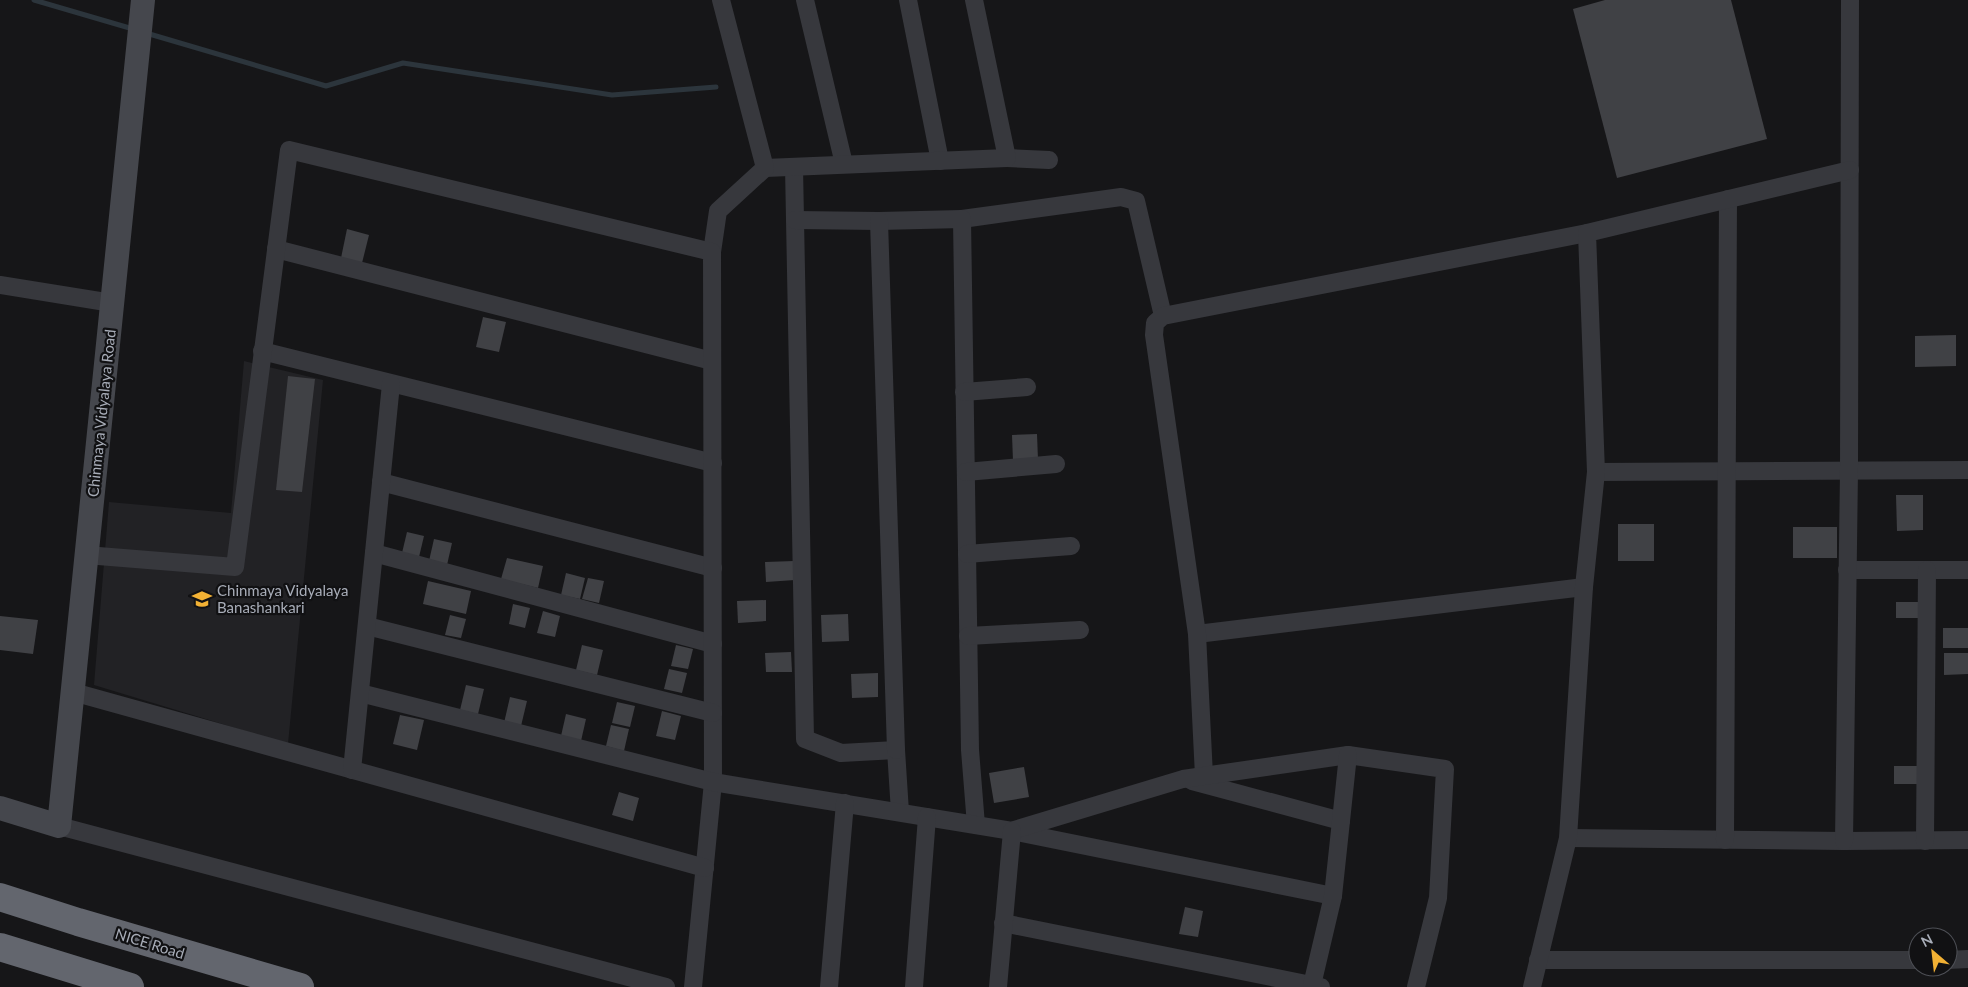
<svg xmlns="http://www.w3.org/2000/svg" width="1968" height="987" viewBox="0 0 1968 987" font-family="Lato,sans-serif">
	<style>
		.built { fill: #222225 }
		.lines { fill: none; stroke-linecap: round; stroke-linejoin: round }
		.stream { stroke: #2c353c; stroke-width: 5 }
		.building { fill: #404145 }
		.street { stroke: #37383d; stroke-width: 18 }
		.secondary { stroke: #45474d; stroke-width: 24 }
		.highway { stroke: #63666e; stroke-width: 28 }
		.labels { text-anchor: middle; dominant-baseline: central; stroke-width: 4.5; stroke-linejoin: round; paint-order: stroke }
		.street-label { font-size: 15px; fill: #a8adb8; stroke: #111113 }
		.poi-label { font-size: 15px; fill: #a8adb8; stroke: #111113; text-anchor: start }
	</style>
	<rect width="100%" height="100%" fill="#161618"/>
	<path class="built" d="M244,361L323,380L288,744L94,685L109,502L231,513Z"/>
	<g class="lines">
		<g class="stream">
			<path d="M34,0L133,29"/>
			<path d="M146,33L326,86L403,63L612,95L716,87"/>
		</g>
	</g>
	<g class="building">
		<path d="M1605,0H1731L1767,139L1617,178L1573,9Z"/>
		<path d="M347,229L369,235L362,263L341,258Z"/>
		<path d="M483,317L506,322L499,352L476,347Z"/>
		<path d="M1956,335V366L1915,367V336Z"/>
		<path d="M288,376L315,379L302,492L276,490Z"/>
		<path d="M1037,434L1038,460L1013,461L1012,435Z"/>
		<path d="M1896,495H1923V530L1897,531Z"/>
		<rect x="1618" y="524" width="36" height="37"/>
		<rect x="1793" y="527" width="44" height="31"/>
		<path d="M407,532L424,536L419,557L402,553Z"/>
		<path d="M434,539L452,543L447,565L429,561Z"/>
		<path d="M507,558L543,566L538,588L501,579Z"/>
		<path d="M794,561L795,580L766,582L765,562Z"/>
		<path d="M566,573L585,578L580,599L561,595Z"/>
		<path d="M588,578L604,581L599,603L582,599Z"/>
		<path d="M428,581L471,591L466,614L423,604Z"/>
		<path d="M766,600V621L738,623L737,601Z"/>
		<path d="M1896,602H1921L1922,618H1896Z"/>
		<path d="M513,604L530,608L525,628L509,624Z"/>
		<path d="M543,611L560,616L555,637L537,633Z"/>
		<path d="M848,614L849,641L822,642L821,615Z"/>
		<path d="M450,615L466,619L461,638L445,635Z"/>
		<path d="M0,616L38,620L33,654L0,650Z"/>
		<rect x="1943" y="628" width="25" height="20"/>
		<path d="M582,645L603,650L597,675L576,670Z"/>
		<path d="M676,645L693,649L688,669L671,666Z"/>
		<path d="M791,652L792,672H766L765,653Z"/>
		<path d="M1944,653H1968V674L1944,675Z"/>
		<path d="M669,669L687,673L682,693L664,689Z"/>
		<path d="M878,673V697L852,698L851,674Z"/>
		<path d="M466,685L484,689L478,714L460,710Z"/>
		<path d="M510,697L527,701L521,726L504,723Z"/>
		<path d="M617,702L635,706L630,727L612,723Z"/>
		<path d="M662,711L681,716L675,740L656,736Z"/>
		<path d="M566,714L586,719L581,741L561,736Z"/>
		<path d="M400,715L424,720L417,750L393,744Z"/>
		<path d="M611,725L629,729L624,751L606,746Z"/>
		<rect x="1894" y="766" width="25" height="18"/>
		<path d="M1024,767L1029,797L994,803L989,773Z"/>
		<path d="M619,792L639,798L633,821L612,815Z"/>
		<path d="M1185,907L1203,911L1198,937L1179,934Z"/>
	</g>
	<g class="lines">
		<g class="street">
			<path d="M805,0L844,164"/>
			<path d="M908,0L940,161"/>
			<path d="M1007,158L1049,160"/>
			<path d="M794,167L805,739L841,753L896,750L900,812"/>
			<path d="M765,168L1007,158L974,0"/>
			<path d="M962,219L1121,197L1136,201L1163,316"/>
			<path d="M795,220L879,221L962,219L970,750L976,825"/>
			<path d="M879,221L896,750"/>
			<path d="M276,249L712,361"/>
			<path d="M712,252L718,211L765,168L721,0"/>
			<path d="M0,285L112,303"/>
			<path d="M262,351L713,463"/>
			<path d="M964,392L1027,387"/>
			<path d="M966,472L1056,464"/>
			<path d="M1596,472L1968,470"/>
			<path d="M381,482L713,568"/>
			<path d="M374,553L713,644"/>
			<path d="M967,554L1071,546"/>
			<path d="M86,555L235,567L289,150L712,252L713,782L693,987"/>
			<path d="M1847,570H1968"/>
			<path d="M367,626L713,713"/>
			<path d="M1197,634L1584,587"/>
			<path d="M968,636L1080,630"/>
			<path d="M73,692L705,868"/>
			<path d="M360,693L713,782L1012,831L1333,896"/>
			<path d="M352,770L391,384"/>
			<path d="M1204,776L1197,634L1154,335L1155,323L1163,316L1587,233"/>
			<path d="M1192,781L1341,821"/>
			<path d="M59,826L666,987"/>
			<path d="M1014,830L1183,779L1348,755L1445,769L1438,898L1416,987"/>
			<path d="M1568,838L1844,841L1968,840"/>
			<path d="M1725,840L1728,199"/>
			<path d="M1844,841L1849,471L1850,0"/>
			<path d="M1925,841L1927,570"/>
			<path d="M1003,923L1321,987"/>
			<path d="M1538,960H1918"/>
			<path d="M1948,960L1968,959"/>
			<path d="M1312,985L1333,896L1348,755"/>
			<path d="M829,987L845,803"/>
			<path d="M914,987L927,817"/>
			<path d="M998,987L1012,831"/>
			<path d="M1532,987L1568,838L1584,587L1596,472L1587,233L1850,170"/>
		</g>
		<path class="secondary" d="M0,808L59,826L143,0"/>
		<g class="highway">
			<path d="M0,897L78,922L300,987"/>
			<path d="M0,947L130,987"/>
		</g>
	</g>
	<defs>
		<symbol id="school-bare" viewBox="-9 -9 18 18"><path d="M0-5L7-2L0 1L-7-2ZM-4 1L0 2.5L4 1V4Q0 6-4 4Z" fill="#f2b134" stroke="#111113" stroke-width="2.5" paint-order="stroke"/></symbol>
	</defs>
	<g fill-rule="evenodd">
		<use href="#school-bare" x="188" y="585" width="28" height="28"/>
	</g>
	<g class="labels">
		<g class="street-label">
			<text transform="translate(101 413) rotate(-84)">Chinmaya Vidyalaya Road</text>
			<text transform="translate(150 943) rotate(17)">NICE Road</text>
		</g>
		<g class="poi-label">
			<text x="217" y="590">Chinmaya Vidyalaya<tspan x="217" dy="17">Banashankari</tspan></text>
		</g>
	</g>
	<g transform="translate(1933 952) rotate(332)"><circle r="24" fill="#111113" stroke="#4d4f55"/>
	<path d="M0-4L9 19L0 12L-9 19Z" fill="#f2b134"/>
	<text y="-8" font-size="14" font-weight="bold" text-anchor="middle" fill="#a8adb8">N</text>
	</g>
</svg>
